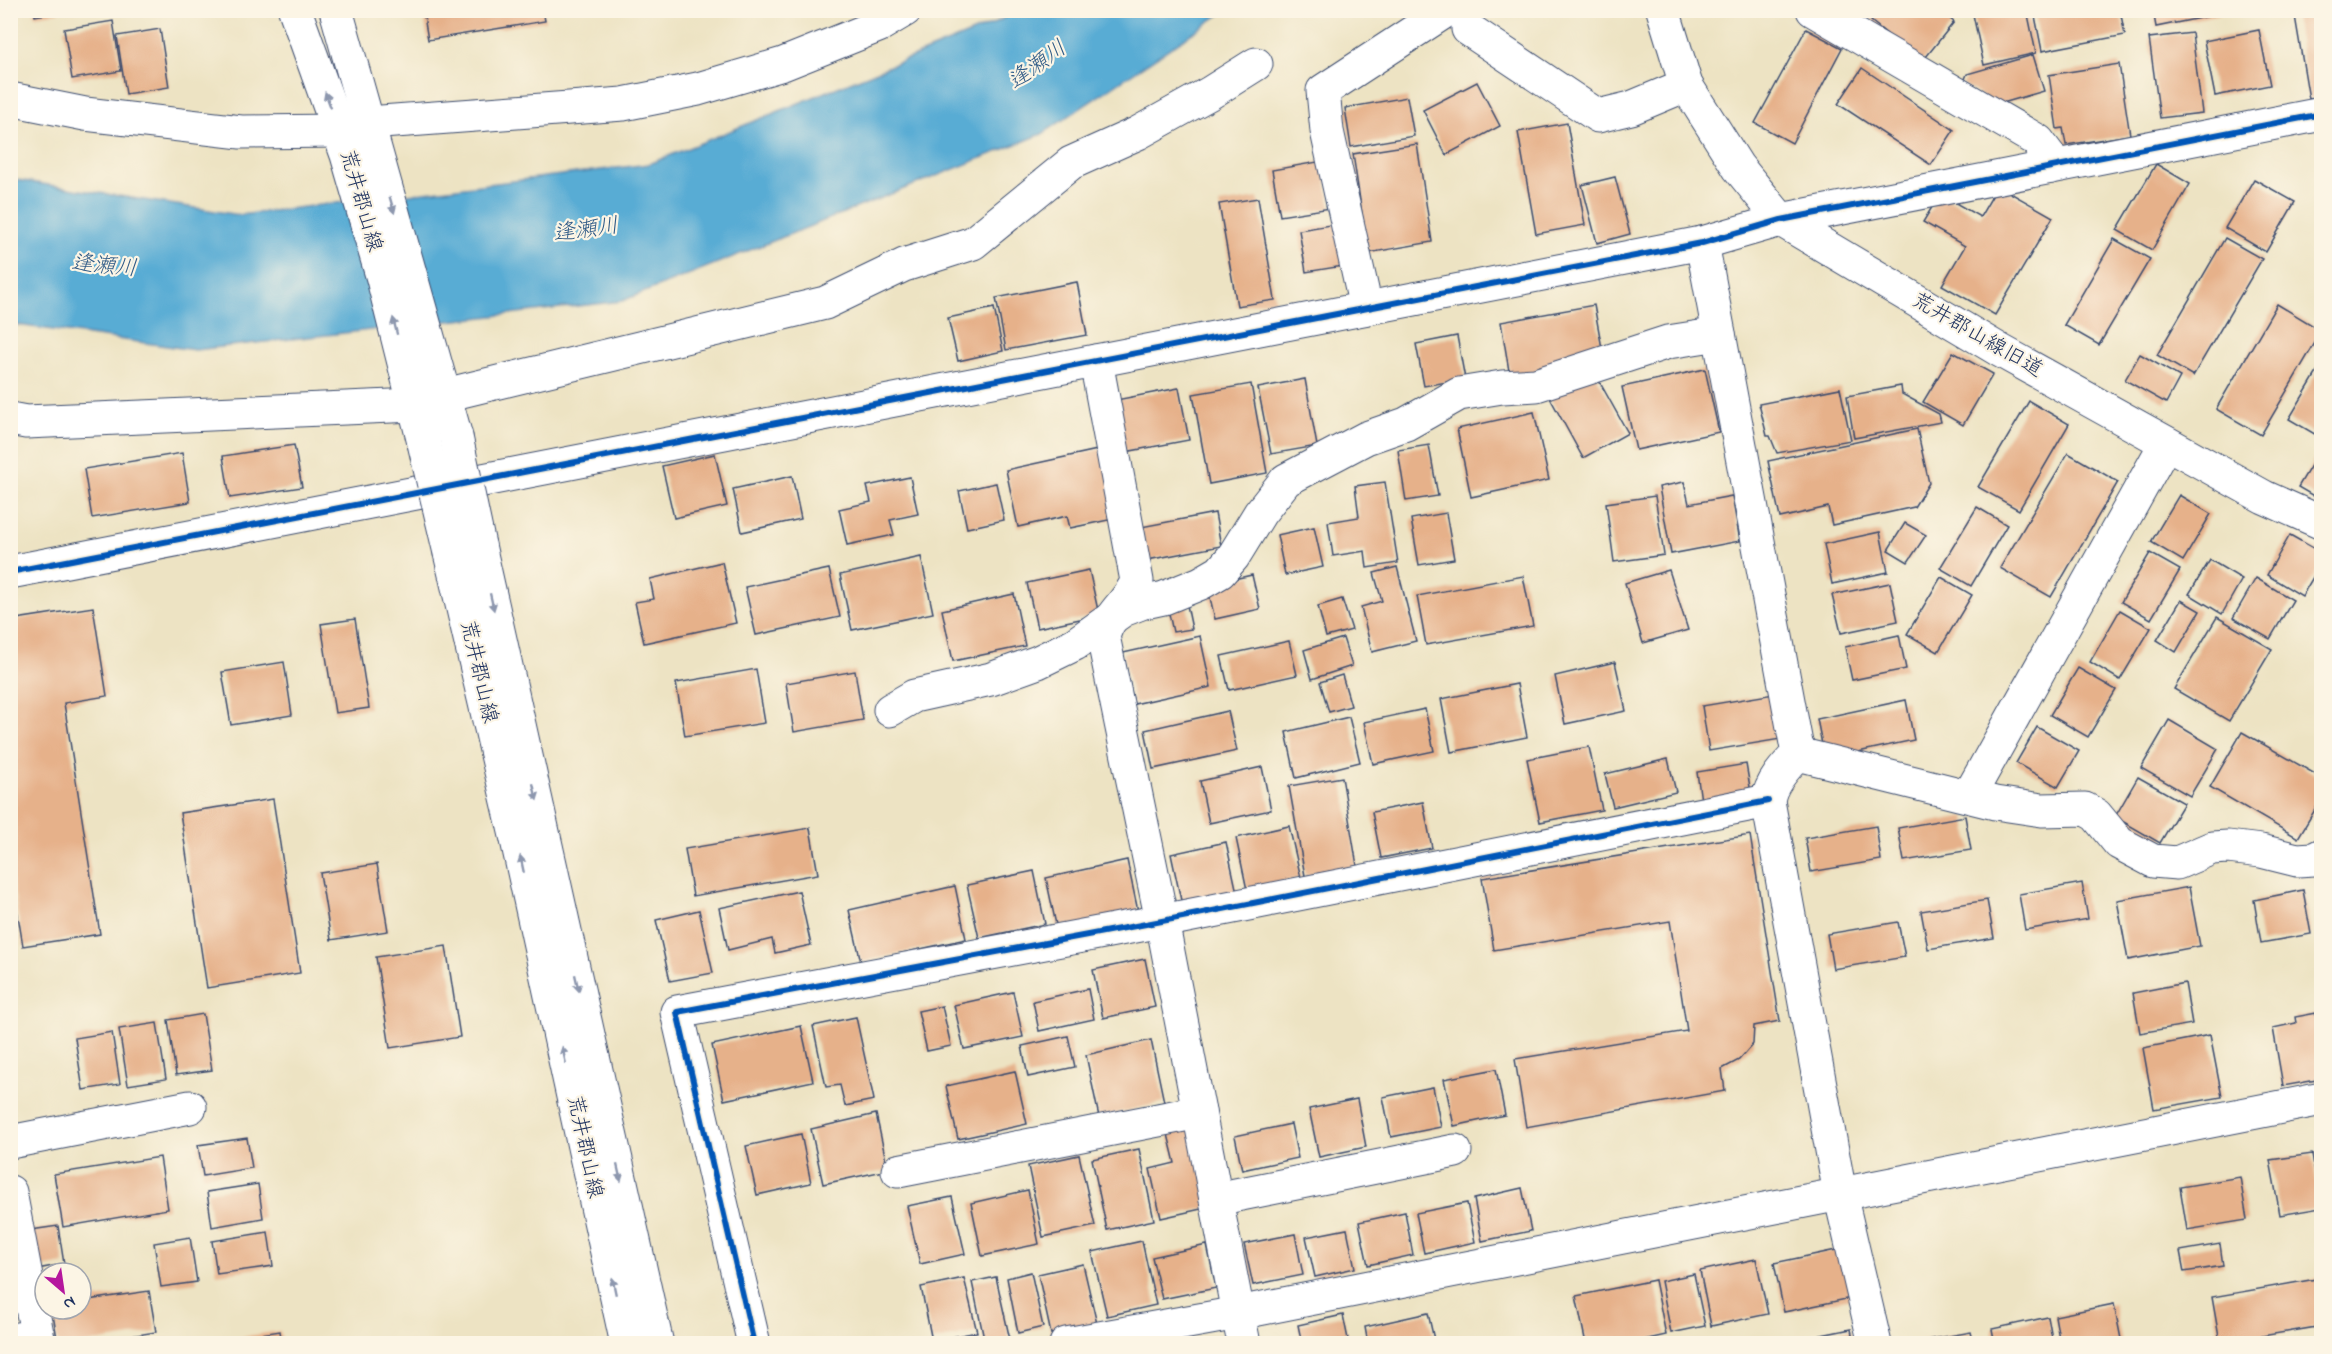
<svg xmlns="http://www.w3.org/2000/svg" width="2332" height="1354" viewBox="0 0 2332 1354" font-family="'Indie Flower','Klee One',sans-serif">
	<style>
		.water { fill: #58acd4; stroke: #3a6e99; stroke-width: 1.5 }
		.building { fill: #e6b18a }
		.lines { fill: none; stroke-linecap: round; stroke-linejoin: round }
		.street-casing { stroke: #3a4a6d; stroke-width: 35 }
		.secondary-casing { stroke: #3a4a6d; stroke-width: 35 }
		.street { stroke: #fff; stroke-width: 33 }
		.secondary { stroke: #fff; stroke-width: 33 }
		.secondary-bridge-casing { stroke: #3a4a6d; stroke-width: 35; stroke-linecap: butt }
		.secondary-bridge { stroke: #fff; stroke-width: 33 }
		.cycleway-casing { stroke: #fcf5e5; stroke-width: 10 }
		.cycleway { stroke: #0057b8; stroke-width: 6 }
		.oneway { fill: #8d97ae }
		.labels { text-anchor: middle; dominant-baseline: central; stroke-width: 4.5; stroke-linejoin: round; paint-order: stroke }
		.street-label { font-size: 21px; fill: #1b2f5e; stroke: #fcf5e5 }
		.water-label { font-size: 22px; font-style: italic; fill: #305b87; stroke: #fcf5e5 }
	</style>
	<rect width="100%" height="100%" fill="#fcf5e5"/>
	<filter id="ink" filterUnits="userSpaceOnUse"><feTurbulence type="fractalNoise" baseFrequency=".0167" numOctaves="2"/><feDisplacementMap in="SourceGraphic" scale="12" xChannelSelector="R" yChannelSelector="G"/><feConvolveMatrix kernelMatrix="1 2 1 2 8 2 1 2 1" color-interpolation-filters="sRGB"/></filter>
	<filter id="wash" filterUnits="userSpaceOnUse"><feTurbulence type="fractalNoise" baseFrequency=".008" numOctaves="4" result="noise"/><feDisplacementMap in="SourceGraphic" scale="24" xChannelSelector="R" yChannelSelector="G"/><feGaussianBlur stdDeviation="1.35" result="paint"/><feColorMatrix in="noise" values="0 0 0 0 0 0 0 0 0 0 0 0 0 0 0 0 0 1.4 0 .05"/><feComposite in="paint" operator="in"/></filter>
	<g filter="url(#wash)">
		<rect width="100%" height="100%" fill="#ede3c3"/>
		<path class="water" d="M1016,11H1225L1042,134L622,301L195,350L11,324L10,179L240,215L649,164L993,24Z"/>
		<g id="blocks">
			<g class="building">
				<path d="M34,10H58L59,12L35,16Z"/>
				<path d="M423,10H543L545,21L428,40Z"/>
				<path d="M1880,10H1947L1944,14L1954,22L1922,62L1871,21Z"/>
				<path d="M1972,10H2027L2036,53L1984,65Z"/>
				<path d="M2061,10H2120L2125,35L2042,51L2035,16Z"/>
				<path d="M2153,10H2219L2220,14L2156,27Z"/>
				<path d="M2294,10H2322V97L2309,99Z"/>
				<path d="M113,21L121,71L72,79L64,29Z"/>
				<path d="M160,29L169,87L126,94L117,36Z"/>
				<path d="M1806,29L1842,48L1792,143L1755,123Z"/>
				<path d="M2259,30L2270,85L2215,96L2204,41Z"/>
				<path d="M2192,33L2202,113L2160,118L2149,38Z"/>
				<path d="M2033,55L2044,91L1996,105L1963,84L1967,74Z"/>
				<path d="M2119,64L2130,135L2066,145L2063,128L2057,129L2049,75Z"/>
				<path d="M1862,68L1954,130L1931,165L1838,104Z"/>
				<path d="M1477,82L1500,126L1446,155L1423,110Z"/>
				<path d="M1407,97L1414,136L1351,147L1345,108Z"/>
				<path d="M1567,123L1585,225L1536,234L1518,132Z"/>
				<path d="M1417,144L1432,242L1368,253L1353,154Z"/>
				<path d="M1323,161L1331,208L1280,216L1272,170Z"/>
				<path d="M2156,164L2190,184L2152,250L2117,230Z"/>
				<path d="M1615,177L1630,234L1597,243L1582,185Z"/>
				<path d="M2254,179L2295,202L2266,252L2225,228Z"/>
				<path d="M1998,186L2053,217L1995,315L1942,285L1965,246L1923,222L1940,194L1980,217Z"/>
				<path d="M1258,198L1275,300L1237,306L1219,204Z"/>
				<path d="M1336,224L1343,266L1306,272L1299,230Z"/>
				<path d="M2225,238L2262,259L2193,376L2157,355Z"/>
				<path d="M2114,239L2150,259L2099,345L2064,325Z"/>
				<path d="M1077,282L1087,335L1006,350L996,298Z"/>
				<path d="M2277,304L2322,331L2261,435L2216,409Z"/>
				<path d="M1594,305L1604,359L1510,377L1501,322Z"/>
				<path d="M994,308L1003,351L958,361L948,318Z"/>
				<path d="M1457,336L1465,379L1424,386L1416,344Z"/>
				<path d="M1953,352L1993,374L1963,425L1923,402Z"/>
				<path d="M2140,354L2180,377L2166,403L2125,380Z"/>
				<path d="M2322,364V430L2318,436L2289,419Z"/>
				<path d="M1705,369L1719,432L1636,450L1622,387Z"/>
				<path d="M1594,372L1628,433L1583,458L1549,396Z"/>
				<path d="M1305,379L1317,446L1271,454L1258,388Z"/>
				<path d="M1251,384L1267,473L1209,484L1193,394Z"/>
				<path d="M1901,386L1902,394L1939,414L1941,422L1854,438L1847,396Z"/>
				<path d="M1179,388L1189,440L1125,452L1116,400Z"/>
				<path d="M1840,388L1851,440L1777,453L1770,436H1767L1759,404Z"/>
				<path d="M2029,401L2069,424L2019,510L1978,487Z"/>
				<path d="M1534,412L1549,480L1471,497L1457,429Z"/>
				<path d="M1917,429L1929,483L1914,507L1832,525L1828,507L1780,518L1768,461Z"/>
				<path d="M294,445L302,487L230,498L223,456Z"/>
				<path d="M1429,445L1438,496L1406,501L1398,450Z"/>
				<path d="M2322,447V501L2298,487Z"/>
				<path d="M1102,449L1118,518L1070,528L1067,516L1018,527L1006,470Z"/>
				<path d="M182,453L190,502L92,518L84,469Z"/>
				<path d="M2068,453L2118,482L2051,597L2000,568Z"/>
				<path d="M715,454L727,506L674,518L662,466Z"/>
				<path d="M792,476L801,519L742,532L733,489Z"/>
				<path d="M910,477L918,514L890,520L894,535L847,545L839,509L871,502L867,486Z"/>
				<path d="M1385,482L1398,563L1367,568L1365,551L1333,556L1328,522L1359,517L1355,486Z"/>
				<path d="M1684,482L1689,504L1732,496L1740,541L1671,554L1659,487Z"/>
				<path d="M996,483L1004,520L967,528L959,491Z"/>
				<path d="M2179,495L2211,514L2183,561L2151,542Z"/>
				<path d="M1655,496L1664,555L1614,562L1606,503Z"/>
				<path d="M1977,507L2007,525L1971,586L1940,568Z"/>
				<path d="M1215,513L1221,546L1147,560L1141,527Z"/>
				<path d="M1446,513L1454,559L1419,565L1411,519Z"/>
				<path d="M1905,523L1926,535L1908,562L1888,550Z"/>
				<path d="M1314,527L1323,567L1285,575L1277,535Z"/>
				<path d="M1880,532L1888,572L1832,584L1824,544Z"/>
				<path d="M2290,535L2322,553V562L2302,596L2267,575Z"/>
				<path d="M2150,553L2180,570L2151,619L2121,602Z"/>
				<path d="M921,557L933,613L852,630L840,575Z"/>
				<path d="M2210,560L2242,579L2222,614L2189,594Z"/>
				<path d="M722,562L736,623L644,643L635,602L654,599L650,579Z"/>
				<path d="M1397,567L1416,641L1372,652L1361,607L1382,601L1374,573Z"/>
				<path d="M829,569L840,617L756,635L745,587Z"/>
				<path d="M1089,570L1099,615L1037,628L1027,583Z"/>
				<path d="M1669,570L1688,630L1643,643L1625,583Z"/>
				<path d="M1252,575L1260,609L1215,619L1207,585Z"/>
				<path d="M1523,576L1533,626L1426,645L1417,596Z"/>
				<path d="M1941,577L1972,595L1938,652L1907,634Z"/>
				<path d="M2256,578L2293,600L2270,639L2233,618Z"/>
				<path d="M1890,583L1898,621L1841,633L1832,595Z"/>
				<path d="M1014,594L1025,646L953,661L942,610Z"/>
				<path d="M1342,599L1352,630L1326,637L1318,606Z"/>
				<path d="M2181,600L2200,611L2176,652L2157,640Z"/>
				<path d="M1187,605L1192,629L1173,632L1168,609Z"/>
				<path d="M93,607L107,696L64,703L100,934L23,946L10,867V620Z"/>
				<path d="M2120,610L2151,628L2120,680L2090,662Z"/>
				<path d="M2217,617L2272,649L2229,721L2174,689Z"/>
				<path d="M355,619L369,708L335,713L321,624Z"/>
				<path d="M1899,635L1906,669L1852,680L1845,647Z"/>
				<path d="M1200,636L1211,687L1134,704L1123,653Z"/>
				<path d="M1343,638L1352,666L1312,679L1304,650Z"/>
				<path d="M1289,641L1297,675L1229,690L1221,656Z"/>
				<path d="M284,662L292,715L231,725L222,672Z"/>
				<path d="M1615,662L1626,711L1565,724L1555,676Z"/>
				<path d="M2078,668L2116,690L2088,737L2050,715Z"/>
				<path d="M756,669L765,723L685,736L676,683Z"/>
				<path d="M855,671L863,720L794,732L786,683Z"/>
				<path d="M1342,675L1351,706L1329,712L1320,682Z"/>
				<path d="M1517,684L1527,737L1451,752L1441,699Z"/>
				<path d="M1774,694L1781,739L1709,751L1702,706Z"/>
				<path d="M1906,700L1914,740L1825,759L1817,719Z"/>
				<path d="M1425,709L1434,751L1373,764L1364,722Z"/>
				<path d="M1228,711L1237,751L1153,769L1145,730Z"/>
				<path d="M1349,717L1360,762L1296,778L1286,732Z"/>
				<path d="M2169,720L2218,749L2190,796L2141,768Z"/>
				<path d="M2037,727L2079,751L2058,787L2016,763Z"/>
				<path d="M2242,732L2322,778V798L2298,838L2210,787Z"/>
				<path d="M1589,747L1602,810L1540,822L1527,759Z"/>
				<path d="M1668,759L1676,792L1613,807L1605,774Z"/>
				<path d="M1746,764L1751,793L1701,801L1697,772Z"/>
				<path d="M1262,767L1271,810L1209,823L1200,781Z"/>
				<path d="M1342,777L1357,866L1305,876L1289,786Z"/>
				<path d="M2138,777L2184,803L2160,843L2115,817Z"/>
				<path d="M273,799L300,973L207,988L180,813Z"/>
				<path d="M1423,802L1432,848L1381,858L1372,812Z"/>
				<path d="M1965,816L1971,850L1904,861L1898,828Z"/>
				<path d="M1289,826L1301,878L1247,890L1236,838Z"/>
				<path d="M1876,826L1881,860L1811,872L1805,838Z"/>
				<path d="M810,828L818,874L693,896L685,849Z"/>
				<path d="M1750,835L1780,1021L1754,1026L1753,1044L1739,1060L1722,1069L1725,1091L1526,1127L1515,1059L1687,1031L1670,921L1494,950L1482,878Z"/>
				<path d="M1226,842L1237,893L1182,905L1171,854Z"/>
				<path d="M1127,860L1139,916L1058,934L1046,878Z"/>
				<path d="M377,864L388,931L331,940L320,873Z"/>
				<path d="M1034,871L1045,924L979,938L967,885Z"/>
				<path d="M2082,883L2088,919L2025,930L2019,894Z"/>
				<path d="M955,886L966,939L861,962L849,910Z"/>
				<path d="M2189,887L2200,946L2128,960L2117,900Z"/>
				<path d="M2303,890L2311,934L2261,943L2254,900Z"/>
				<path d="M799,891L811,945L775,953L772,939L728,950L719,908Z"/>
				<path d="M1987,900L1994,938L1928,949L1921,911Z"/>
				<path d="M699,910L713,973L670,981L656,920Z"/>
				<path d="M1898,922L1905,957L1833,969L1827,934Z"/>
				<path d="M446,946L460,1037L390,1048L376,957Z"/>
				<path d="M1145,959L1155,1007L1103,1018L1093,970Z"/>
				<path d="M2185,983L2192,1024L2140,1033L2133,993Z"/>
				<path d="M1088,989L1094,1019L1039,1031L1033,1001Z"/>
				<path d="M1013,992L1023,1037L964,1049L954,1005Z"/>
				<path d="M942,1006L951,1046L927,1051L918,1011Z"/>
				<path d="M2322,1012V1079L2283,1086L2273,1028L2296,1023L2295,1017Z"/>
				<path d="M203,1014L212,1070L176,1075L168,1020Z"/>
				<path d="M856,1017L874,1100L845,1106L840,1085L826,1087L813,1026Z"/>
				<path d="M157,1023L166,1079L128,1085L119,1029Z"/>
				<path d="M801,1026L813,1081L724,1100L712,1045Z"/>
				<path d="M112,1032L120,1084L83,1090L75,1038Z"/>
				<path d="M2210,1035L2222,1097L2154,1109L2143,1048Z"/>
				<path d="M1068,1036L1075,1067L1028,1077L1022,1046Z"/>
				<path d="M1151,1040L1164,1102L1099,1117L1086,1055Z"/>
				<path d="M1496,1069L1505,1115L1454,1126L1444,1079Z"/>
				<path d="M1015,1071L1027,1124L958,1139L946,1086Z"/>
				<path d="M1433,1087L1441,1127L1391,1137L1383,1097Z"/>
				<path d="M1357,1099L1366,1147L1319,1157L1309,1109Z"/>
				<path d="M876,1114L888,1170L823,1184L811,1129Z"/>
				<path d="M1291,1124L1298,1158L1242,1170L1235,1136Z"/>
				<path d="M1193,1125L1210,1207L1161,1218L1150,1169L1175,1163L1167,1130Z"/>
				<path d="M801,1134L811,1183L757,1195L746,1146Z"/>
				<path d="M247,1138L252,1168L203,1176L198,1145Z"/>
				<path d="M1139,1149L1154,1220L1107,1230L1092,1159Z"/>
				<path d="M2312,1154L2321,1208L2280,1215L2270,1160Z"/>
				<path d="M1079,1155L1095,1226L1043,1237L1028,1166Z"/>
				<path d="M160,1157L168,1209L63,1227L54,1174Z"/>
				<path d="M2240,1177L2247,1220L2187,1230L2180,1187Z"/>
				<path d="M258,1184L263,1218L212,1227L207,1192Z"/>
				<path d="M1522,1188L1531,1231L1482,1241L1474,1199Z"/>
				<path d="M1028,1190L1039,1244L982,1256L971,1203Z"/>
				<path d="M952,1197L965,1254L920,1264L907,1206Z"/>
				<path d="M1467,1203L1475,1242L1424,1253L1416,1213Z"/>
				<path d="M1405,1212L1413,1255L1368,1265L1359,1222Z"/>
				<path d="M58,1226L64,1264L37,1269L31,1230Z"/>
				<path d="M1347,1229L1355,1268L1315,1277L1306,1237Z"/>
				<path d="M268,1232L273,1266L217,1274L212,1241Z"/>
				<path d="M1295,1234L1303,1275L1253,1285L1244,1244Z"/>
				<path d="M190,1237L197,1282L161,1287L154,1243Z"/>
				<path d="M1142,1241L1156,1305L1107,1316L1092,1252Z"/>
				<path d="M2220,1244L2223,1266L2184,1272L2180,1251Z"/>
				<path d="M1207,1245L1216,1288L1162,1299L1152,1257Z"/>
				<path d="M1846,1248L1856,1297L1784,1312L1774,1263Z"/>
				<path d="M1756,1259L1768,1314L1711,1326L1700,1271Z"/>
				<path d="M1083,1264L1097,1324L1051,1334L1038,1274Z"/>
				<path d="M1031,1272L1043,1327L1018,1333L1007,1278Z"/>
				<path d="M1694,1274L1705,1326L1671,1333L1661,1281Z"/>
				<path d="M996,1277L1010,1340L985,1344L972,1282Z"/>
				<path d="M964,1278L977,1332L932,1341L921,1287Z"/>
				<path d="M2322,1278V1326L2220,1343L2212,1297Z"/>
				<path d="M1655,1280L1666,1335L1626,1344H1586L1576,1296Z"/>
				<path d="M149,1291L156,1332L81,1344H58L52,1309H81V1301Z"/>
				<path d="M2114,1304L2122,1344H2060L2055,1316Z"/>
				<path d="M1428,1313L1435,1344H1368L1365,1327Z"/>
				<path d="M1343,1315L1349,1344H1302L1298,1325Z"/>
				<path d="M2048,1317L2053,1344H1995L1992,1329Z"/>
				<path d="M1851,1329L1854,1344H1787V1342Z"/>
				<path d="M280,1331L282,1344H211V1342Z"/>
				<path d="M1971,1332L1974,1344H1916V1342Z"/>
			</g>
		</g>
	</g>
	<g filter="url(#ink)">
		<use href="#blocks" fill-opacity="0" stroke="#3a4a6d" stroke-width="1.5"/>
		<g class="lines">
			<defs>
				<g id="street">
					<path d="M1813,10L2038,141L2050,157L2051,167"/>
					<path d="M1468,29L1598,116L1631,108L1686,85"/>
					<path d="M10,99L85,114L241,132L339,131"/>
					<path d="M368,123L623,104L698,89L783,64L878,26L905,10"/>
					<path d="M1702,243L1798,754C1786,766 1770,783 1768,801L1840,1194L1875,1344"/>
					<path d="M1366,308L1327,131L1323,91L1447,10"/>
					<path d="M1096,361L1137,581C1128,604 1111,610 1103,636L1162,921L1244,1344"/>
					<path d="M445,395L825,303L904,265L973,243L1071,163L1138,133L1210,93L1256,64"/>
					<path d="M10,419L26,422L415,405"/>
					<path d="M10,572L1702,243L1781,220L2322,114"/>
					<path d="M890,710L914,696L991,679L1038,662L1075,644L1123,610L1141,603L1164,598L1201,583L1220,572L1233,557L1260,513L1286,480L1366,438L1406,424L1459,394L1502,387L1536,385L1668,342L1719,334"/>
					<path d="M1798,754L1995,803L2042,810L2085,809L2096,815L2119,843L2153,861L2177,863L2212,848L2228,847L2261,851L2297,860L2314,859L2322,855"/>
					<path d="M1969,796L2166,443"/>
					<path d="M10,1142L190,1107"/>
					<path d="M898,1171L1199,1112"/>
					<path d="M10,1192L39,1344"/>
					<path d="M1216,1199L1455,1151"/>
					<path d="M10,1340L37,1336"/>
					<path d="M754,1344L677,1012L1162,921L1768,801"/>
					<path d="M1066,1344L1238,1313L2322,1099"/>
				</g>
				<g id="secondary">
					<path d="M295,10L347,155L383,279L424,443"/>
					<path d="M336,10L456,437"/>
					<path d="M1663,10L1686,85L1738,167L1781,220L2001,351L2264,497L2322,523"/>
					<path d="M479,545L657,1344"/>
					<path d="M450,553L517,840L627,1344"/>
				</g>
			</defs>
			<use href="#street" class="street-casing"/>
			<use href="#secondary" class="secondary-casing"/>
			<use href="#street" class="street"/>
			<use href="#secondary" class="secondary"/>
			<defs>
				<g id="secondary-bridge">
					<path d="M456,437L479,545"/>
					<path d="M424,443L450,553"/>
				</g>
			</defs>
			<use href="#secondary-bridge" class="secondary-bridge-casing"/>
			<use href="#secondary-bridge" class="secondary-bridge"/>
			<defs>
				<g id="cycleway">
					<path d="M10,572L1702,243L1781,220L2322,114"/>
					<path d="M754,1344L677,1012L1162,921L1768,801"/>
				</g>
			</defs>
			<use href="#cycleway" class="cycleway-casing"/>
			<use href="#cycleway" class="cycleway"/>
		</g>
		<defs><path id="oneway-solid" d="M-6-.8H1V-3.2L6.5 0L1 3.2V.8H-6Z" transform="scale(1.5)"/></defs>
		<g class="oneway">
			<use href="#oneway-solid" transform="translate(328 100) rotate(-110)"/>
			<use href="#oneway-solid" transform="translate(392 205) rotate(74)"/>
			<use href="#oneway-solid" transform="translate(395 326) rotate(-104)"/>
			<use href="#oneway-solid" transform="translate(492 602) rotate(77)"/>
			<use href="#oneway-solid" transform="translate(535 792) rotate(77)"/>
			<use href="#oneway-solid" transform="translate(522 864) rotate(-102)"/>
			<use href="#oneway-solid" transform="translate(577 983) rotate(77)"/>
			<use href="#oneway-solid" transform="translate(564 1055) rotate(-102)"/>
			<use href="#oneway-solid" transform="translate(619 1173) rotate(77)"/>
			<use href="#oneway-solid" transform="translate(614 1286) rotate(-102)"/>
		</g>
	</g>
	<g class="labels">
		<g class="street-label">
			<text transform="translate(360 201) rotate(74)">荒井郡山線</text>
			<text transform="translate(1977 336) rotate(30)">荒井郡山線旧道</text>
			<text transform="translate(478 672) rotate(77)">荒井郡山線</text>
			<text transform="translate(584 1147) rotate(78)">荒井郡山線</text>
		</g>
		<g class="water-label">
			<text transform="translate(1038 66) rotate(-36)">逢瀬川</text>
			<text transform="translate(586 231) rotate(-8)">逢瀬川</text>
			<text transform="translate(104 267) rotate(5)">逢瀬川</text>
		</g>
	</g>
	<rect width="2332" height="1354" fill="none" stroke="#fcf5e5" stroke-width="36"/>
	<g transform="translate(63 1291) rotate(151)"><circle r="28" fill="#fcf5e5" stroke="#a2a6af" stroke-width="1.5"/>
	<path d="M0-4.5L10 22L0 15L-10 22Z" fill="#b5179e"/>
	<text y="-9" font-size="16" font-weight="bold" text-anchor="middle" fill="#1b2f5e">N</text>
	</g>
</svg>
